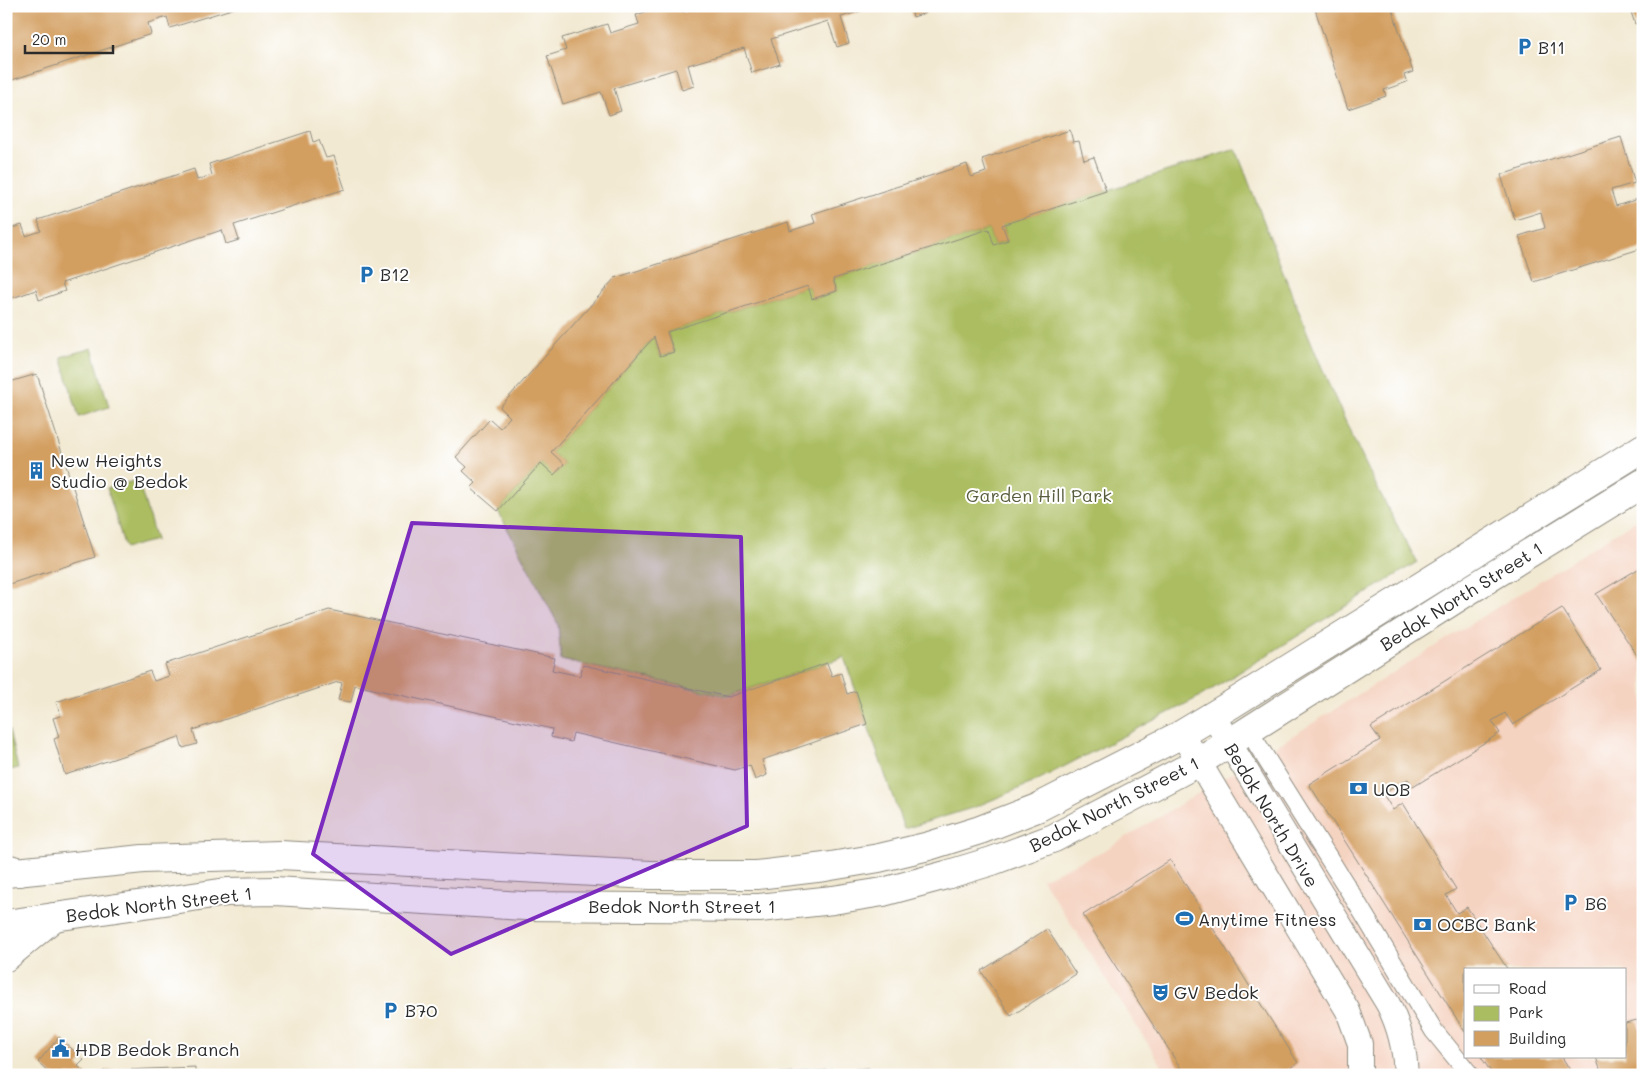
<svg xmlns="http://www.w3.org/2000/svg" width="1649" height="1081" viewBox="0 0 1649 1081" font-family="Mali,sans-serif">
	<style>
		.built { fill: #f5d3c1; fill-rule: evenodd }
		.green { fill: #abbd61; stroke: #6b7446 }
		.building { fill: #d39f60 }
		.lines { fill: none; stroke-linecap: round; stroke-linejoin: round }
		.pedestrian-casing { stroke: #8e8a7e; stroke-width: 20 }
		.minor-casing { stroke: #8e8a7e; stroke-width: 26 }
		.tertiary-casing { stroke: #8e8a7e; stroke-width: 30 }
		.secondary-casing { stroke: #8e8a7e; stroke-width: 30 }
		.pedestrian { stroke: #fff; stroke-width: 18 }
		.minor { stroke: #fff; stroke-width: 24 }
		.tertiary { stroke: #fff; stroke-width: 28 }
		.secondary { stroke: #fff; stroke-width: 28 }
		.marked { fill: #7b2cbf; fill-opacity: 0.2; stroke: #7b2cbf; stroke-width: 4; stroke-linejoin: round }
		.labels { text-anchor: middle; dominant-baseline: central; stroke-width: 4; stroke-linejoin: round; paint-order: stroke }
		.poi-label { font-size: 18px; fill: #2b2b2b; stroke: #fff; text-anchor: start }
		.park-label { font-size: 18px; fill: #585e3e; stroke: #fff }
		.street-label { font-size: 18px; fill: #2b2b2b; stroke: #fff }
	</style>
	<rect width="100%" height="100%" fill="#fff"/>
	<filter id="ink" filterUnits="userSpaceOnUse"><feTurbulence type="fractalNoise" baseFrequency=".02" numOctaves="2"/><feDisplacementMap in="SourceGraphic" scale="10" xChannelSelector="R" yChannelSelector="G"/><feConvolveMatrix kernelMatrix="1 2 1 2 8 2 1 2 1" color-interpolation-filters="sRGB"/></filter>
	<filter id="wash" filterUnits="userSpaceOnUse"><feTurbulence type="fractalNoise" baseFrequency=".0096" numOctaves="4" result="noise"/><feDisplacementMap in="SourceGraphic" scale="20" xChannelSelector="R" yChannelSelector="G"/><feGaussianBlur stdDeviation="1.12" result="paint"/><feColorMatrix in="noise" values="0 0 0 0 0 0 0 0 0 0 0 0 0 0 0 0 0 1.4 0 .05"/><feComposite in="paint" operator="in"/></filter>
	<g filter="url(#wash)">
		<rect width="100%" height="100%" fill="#f2e9d2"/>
		<path class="built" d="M1643,516V1075H1168L1042,879L1105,850L1281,743ZM1465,970H1625V1057H1465Z"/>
		<g class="green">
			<path d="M1236,149C1277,255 1316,363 1366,465C1382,498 1400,530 1417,562L1201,696L1030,784L975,807L904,829L844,657L728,696L561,660L558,624L498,511L541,463L555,474L564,464L551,452L654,337L660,356L674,352L667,332L808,286L813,299L837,291L833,279L989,229L994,245L1007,241L1003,224Z"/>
			<path d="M92,348L109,407L79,417L61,357Z"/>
			<path d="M138,480L156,540L125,548L107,488Z"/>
			<path d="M6,719L18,768L6,771Z"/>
		</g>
		<g id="blocks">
			<g class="building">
				<path d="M13,6H238V7L170,28L167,17L148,23L151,34L6,82V8Z"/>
				<path d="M663,6H681L683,12L701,6L874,7L841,17L849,43L837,47L828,21L771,39L780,64L752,73L744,48L688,65L694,86L682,90L676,69L614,88L621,111L609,115L601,92L563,104L547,56L566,50L562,38L607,24L610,33L639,24L636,15Z"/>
				<path d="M910,6H924L926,13L913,17Z"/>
				<path d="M1314,6H1391L1413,72L1404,75L1407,82L1384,90L1386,96L1348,109Z"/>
				<path d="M1629,6H1643V21L1635,24Z"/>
				<path d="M1070,130L1073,142L1079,141L1084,160L1094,157L1106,191L1002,225L1008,240L994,245L989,229L833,279L837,291L812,299L808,286L667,332L674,352L660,356L654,337L551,452L564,464L554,475L541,463L498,511L471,488L476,483L463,471L467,467L456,457L490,419L500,428L510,417L500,407L615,278L788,222L790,231L815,223L812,214L967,164L971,177L986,172L982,159Z"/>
				<path d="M310,131L313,142L319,140L326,158L334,156L345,189L234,225L239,240L226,244L222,230L62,283L65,291L39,300L36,290L6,300V230L22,225L26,236L41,231L38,220L194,169L197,180L212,175L209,164Z"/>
				<path d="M1621,137L1635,183L1611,190L1616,206L1641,198L1643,203V248L1534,282L1519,236L1545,228L1541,212L1515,220L1501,175Z"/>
				<path d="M37,374L95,557L6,585V383Z"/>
				<path d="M1643,566V664L1596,594Z"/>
				<path d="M1562,608L1601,670L1513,725L1505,713L1492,721L1500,733L1413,787L1408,779L1383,794L1393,810L1403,803L1456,889L1446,895L1457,913L1467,907L1508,970H1465V1032L1309,784L1380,740L1371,727Z"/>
				<path d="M329,610L555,658L552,670L580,676L583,665L728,697L827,663L832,676L841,673L847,694L856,691L867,724L762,760L767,775L755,780L750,765L735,770L573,733L571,742L551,737L552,729L355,685L351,702L338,700L342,683L338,682L193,730L197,744L183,748L179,737L65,775L54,739L59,737L53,718L61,716L56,702L150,671L154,681L169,676L165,664Z"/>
				<path d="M1170,860L1298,1063L1279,1075H1185L1083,915Z"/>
				<path d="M1047,929L1076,974L1011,1016L981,971Z"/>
				<path d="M1637,1020L1641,1033H1643V1075H1602L1596,1057H1625V1023Z"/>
				<path d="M59,1037L84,1060L78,1066L87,1075H52L38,1062Z"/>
				<path d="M1481,1057H1562L1573,1075H1493Z"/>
				<path d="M195,1067V1075H101L104,1071Z"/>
				<path d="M869,1068V1075H777V1073Z"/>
			</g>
		</g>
	</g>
	<g filter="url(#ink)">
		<use href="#blocks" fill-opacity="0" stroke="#8e8a7e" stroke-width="1"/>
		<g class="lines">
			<defs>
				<path id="pedestrian" d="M1257,744L1357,903L1434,1031L1470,1075"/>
				<g id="minor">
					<path d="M1213,716L1388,1004C1400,1027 1405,1049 1406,1075"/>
					<path d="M1182,734L1348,1011L1360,1044V1075"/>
				</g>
				<g id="tertiary">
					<path d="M6,873L143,859L280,855L650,875H757L825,867L879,858L929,846L980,830L1037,808L1182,734L1232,704L1643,448"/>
					<path d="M6,924L227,892L275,891L524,906L759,908L833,900L883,892L946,875L992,861L1054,838L1199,762L1468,591L1643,483"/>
				</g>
				<g id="secondary">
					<path d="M6,868L20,872"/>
					<path d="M6,957L54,917"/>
				</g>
			</defs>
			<use href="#pedestrian" class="pedestrian-casing"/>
			<use href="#minor" class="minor-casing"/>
			<use href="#tertiary" class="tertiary-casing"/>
			<use href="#secondary" class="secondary-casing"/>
			<use href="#pedestrian" class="pedestrian"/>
			<use href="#minor" class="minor"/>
			<use href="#tertiary" class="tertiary"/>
			<use href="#secondary" class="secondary"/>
		</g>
	</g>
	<path class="marked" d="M412,523L741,537L747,826L451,954L313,854Z"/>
	<defs>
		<symbol id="parking-bare" viewBox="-9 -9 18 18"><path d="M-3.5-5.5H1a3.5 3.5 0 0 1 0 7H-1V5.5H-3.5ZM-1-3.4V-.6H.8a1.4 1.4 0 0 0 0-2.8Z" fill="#1f6fb2" stroke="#fff" stroke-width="2.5" paint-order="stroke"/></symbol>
		<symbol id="building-bare" viewBox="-9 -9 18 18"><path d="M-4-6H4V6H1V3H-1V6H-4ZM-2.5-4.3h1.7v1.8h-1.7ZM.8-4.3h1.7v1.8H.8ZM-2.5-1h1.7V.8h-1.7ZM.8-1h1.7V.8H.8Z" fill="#1f6fb2" stroke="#fff" stroke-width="2.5" paint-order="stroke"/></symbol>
		<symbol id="bank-bare" viewBox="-9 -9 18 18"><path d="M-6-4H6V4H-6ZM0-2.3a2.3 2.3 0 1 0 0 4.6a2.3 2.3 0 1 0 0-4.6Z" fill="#1f6fb2" stroke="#fff" stroke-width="2.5" paint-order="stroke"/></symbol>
		<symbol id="stadium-bare" viewBox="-9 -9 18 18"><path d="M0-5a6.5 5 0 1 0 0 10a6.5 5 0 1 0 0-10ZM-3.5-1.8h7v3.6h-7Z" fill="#1f6fb2" stroke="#fff" stroke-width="2.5" paint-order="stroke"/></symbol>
		<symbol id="theatre-bare" viewBox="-9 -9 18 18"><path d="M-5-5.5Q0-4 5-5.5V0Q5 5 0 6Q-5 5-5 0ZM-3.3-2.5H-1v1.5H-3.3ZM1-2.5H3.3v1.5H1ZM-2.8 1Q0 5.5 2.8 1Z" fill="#1f6fb2" stroke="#fff" stroke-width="2.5" paint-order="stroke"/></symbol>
		<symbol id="civic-bare" viewBox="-9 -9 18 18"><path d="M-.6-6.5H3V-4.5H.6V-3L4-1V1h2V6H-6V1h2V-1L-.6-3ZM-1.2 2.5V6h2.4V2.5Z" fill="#1f6fb2" stroke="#fff" stroke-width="2.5" paint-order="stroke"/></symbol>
	</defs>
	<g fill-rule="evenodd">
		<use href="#parking-bare" x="1512" y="34" width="25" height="25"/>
		<use href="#parking-bare" x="354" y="262" width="25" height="25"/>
		<use href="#building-bare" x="24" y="458" width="25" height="25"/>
		<use href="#bank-bare" x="1346" y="776" width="25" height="25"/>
		<use href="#parking-bare" x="1558" y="890" width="25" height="25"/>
		<use href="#stadium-bare" x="1172" y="906" width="25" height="25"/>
		<use href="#bank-bare" x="1410" y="912" width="25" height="25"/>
		<use href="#theatre-bare" x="1148" y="980" width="25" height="25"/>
		<use href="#parking-bare" x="378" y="998" width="25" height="25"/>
		<use href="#civic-bare" x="48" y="1036" width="25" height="25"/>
	</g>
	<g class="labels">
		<g class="poi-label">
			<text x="1538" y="47">B11</text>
			<text x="380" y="274">B12</text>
			<text x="51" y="460">New Heights<tspan x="51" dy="21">Studio @ Bedok</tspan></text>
			<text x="1373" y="789">UOB</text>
			<text x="1585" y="903">B6</text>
			<text x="1198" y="919">Anytime Fitness</text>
			<text x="1437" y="924">OCBC Bank</text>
			<text x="1174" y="992">GV Bedok</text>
			<text x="405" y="1010">B70</text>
			<text x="75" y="1049">HDB Bedok Branch</text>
		</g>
		<g class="park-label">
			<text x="1039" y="495">Garden Hill Park</text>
		</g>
		<g class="street-label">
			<text transform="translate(1461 596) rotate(-32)">Bedok North Street 1</text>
			<text transform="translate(1114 804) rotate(-27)">Bedok North Street 1</text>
			<text transform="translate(1272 815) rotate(59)">Bedok North Drive</text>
			<text transform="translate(159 904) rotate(-7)">Bedok North Street 1</text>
			<text x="682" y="906">Bedok North Street 1</text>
		</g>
	</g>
	<rect width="1649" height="1081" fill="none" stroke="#fff" stroke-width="25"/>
	<rect x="1464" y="968" width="162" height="90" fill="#ffffff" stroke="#aaaaaa"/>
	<rect x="1474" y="985" width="25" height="8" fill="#ffffff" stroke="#aaaaaa"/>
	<text x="1509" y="994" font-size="15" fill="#2b2b2b">Road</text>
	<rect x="1474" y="1006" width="25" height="15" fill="#abbd61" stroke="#aaaaaa"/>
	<text x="1509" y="1018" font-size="15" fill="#2b2b2b">Park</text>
	<rect x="1474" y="1031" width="25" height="15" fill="#d39f60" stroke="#aaaaaa"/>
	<text x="1509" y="1044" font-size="15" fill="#2b2b2b">Building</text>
	<path d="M25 45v8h88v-8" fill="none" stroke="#2b2b2b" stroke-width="2.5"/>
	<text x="32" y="45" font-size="15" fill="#2b2b2b" stroke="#ffffff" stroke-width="4" paint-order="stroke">20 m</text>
</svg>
